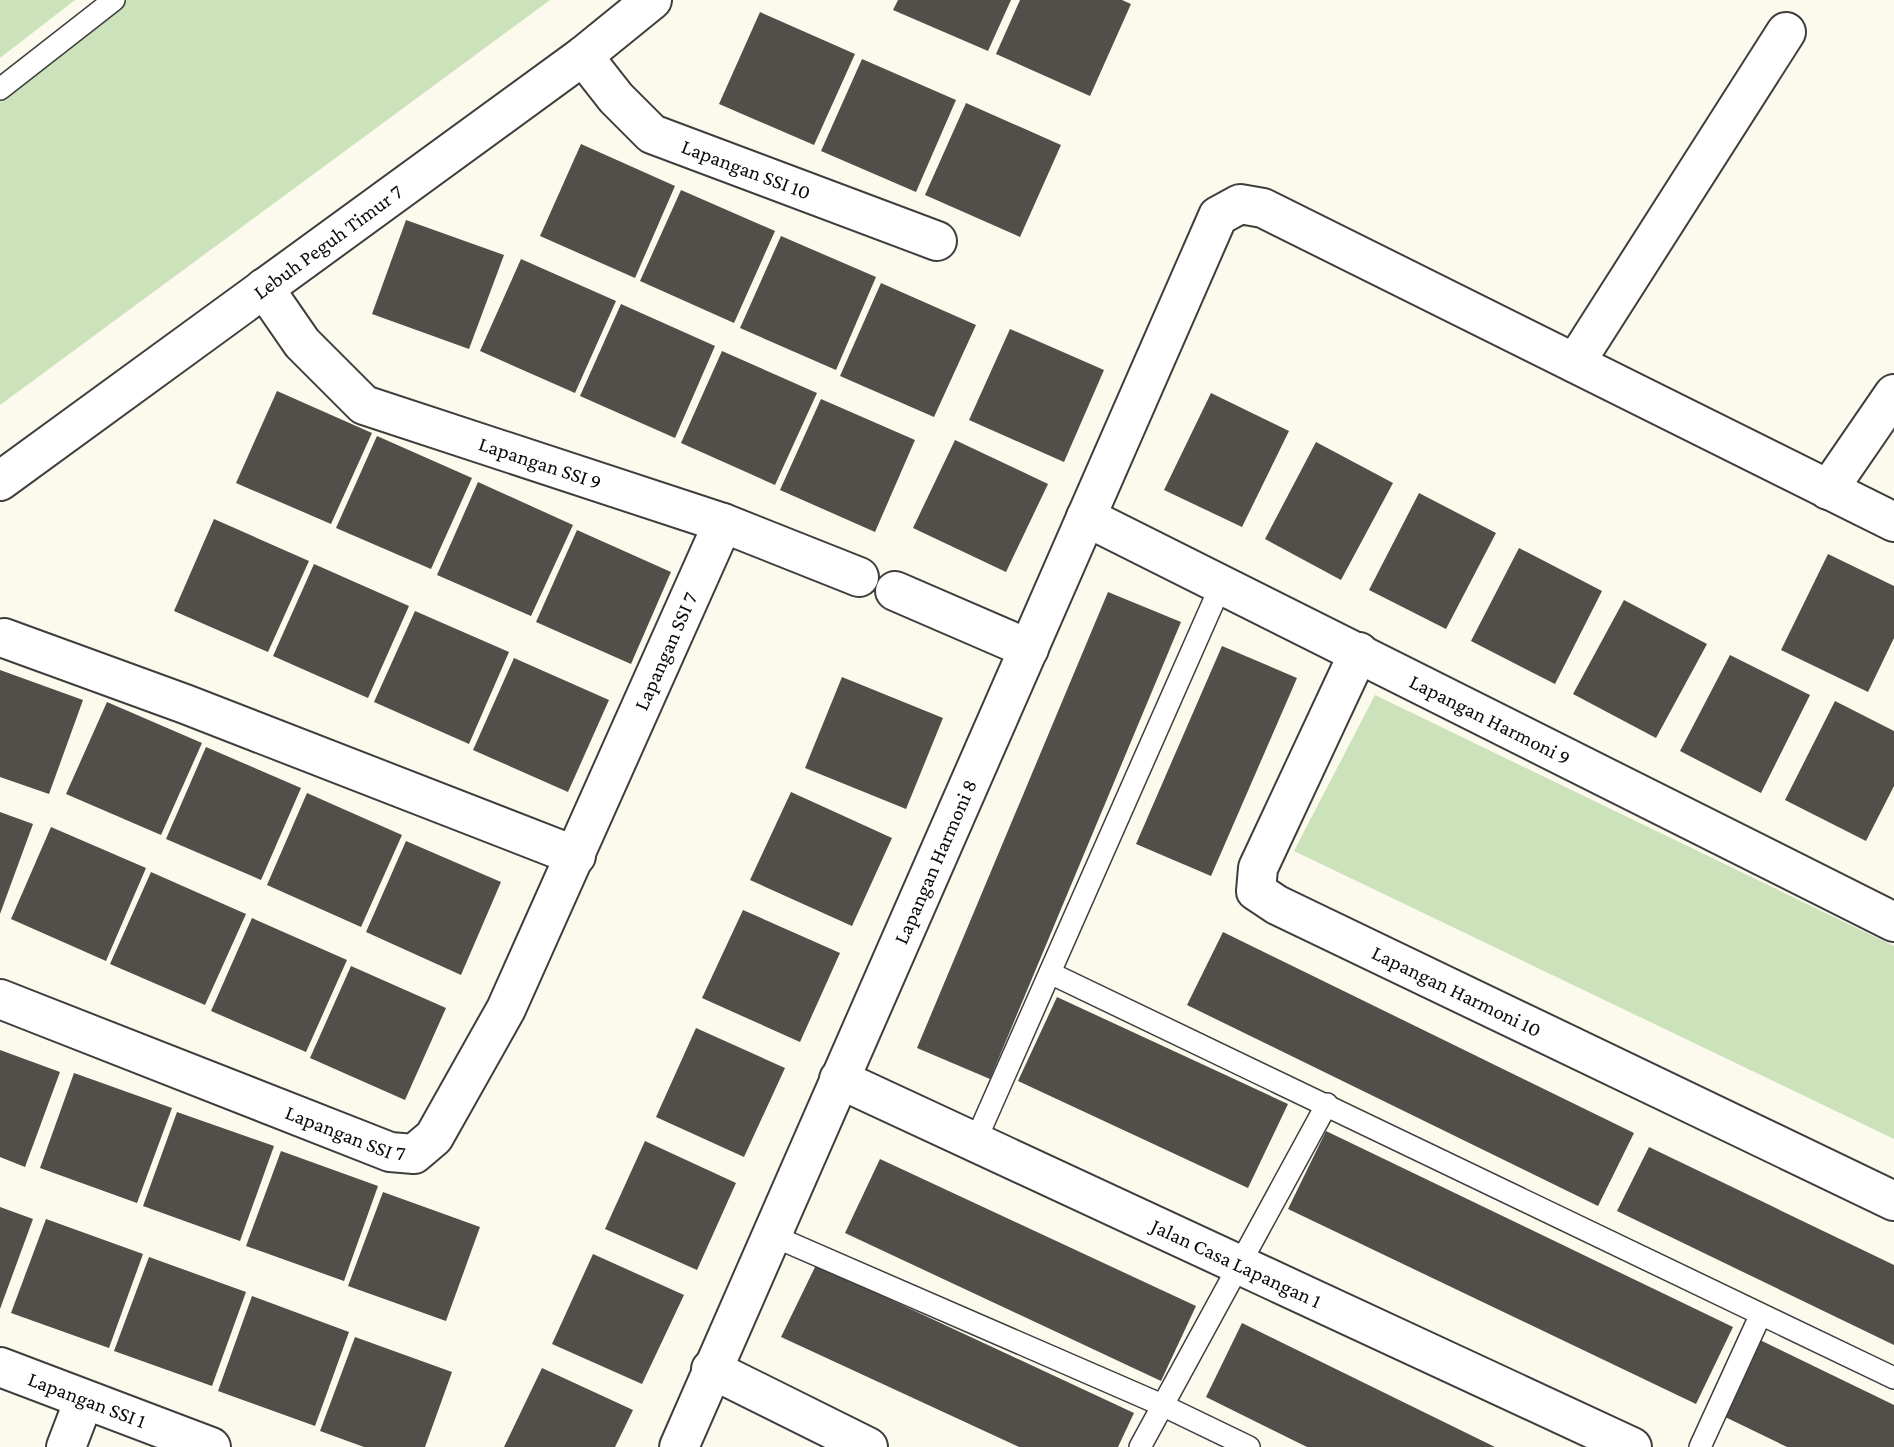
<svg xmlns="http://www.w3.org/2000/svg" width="1894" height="1447" viewBox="0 0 1894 1447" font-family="'Crimson Pro',serif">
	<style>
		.green { fill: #cce2bb }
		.building { fill: #524e49 }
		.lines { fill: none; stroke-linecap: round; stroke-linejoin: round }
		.service-casing { stroke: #3e3e3e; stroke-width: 24 }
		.minor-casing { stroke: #3e3e3e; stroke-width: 42 }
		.service { stroke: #fff; stroke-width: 21 }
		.minor { stroke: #fff; stroke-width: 38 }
		.labels { text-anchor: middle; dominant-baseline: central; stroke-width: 7; stroke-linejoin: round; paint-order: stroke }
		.street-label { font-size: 21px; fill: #0b0b0b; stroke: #fff }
	</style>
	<rect width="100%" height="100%" fill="#fcfaec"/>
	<g class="green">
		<path d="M0,0H75L0,58Z"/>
		<path d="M123,0H550L0,405V98Z"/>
		<path d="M1375,695L1894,946V1139L1294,851Z"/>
	</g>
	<g class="building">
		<path d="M898,0H1011L988,51L893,10Z"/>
		<path d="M1020,0H1122L1131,4L1090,96L996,54Z"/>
		<path d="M760,12L855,54L814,145L719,104Z"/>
		<path d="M862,59L956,100L916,192L821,151Z"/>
		<path d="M966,103L1061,145L1020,237L925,195Z"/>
		<path d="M581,144L675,186L635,278L540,236Z"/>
		<path d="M681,190L775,231L734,323L640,281Z"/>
		<path d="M406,220L504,255L469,349L372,314Z"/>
		<path d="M781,236L876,277L836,370L740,328Z"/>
		<path d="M521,259L616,301L575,393L480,351Z"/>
		<path d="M881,283L976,325L934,417L840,376Z"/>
		<path d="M621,304L715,346L675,438L580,396Z"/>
		<path d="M1010,329L1104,370L1064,462L969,420Z"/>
		<path d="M722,351L817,393L775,485L681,443Z"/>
		<path d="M277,391L372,433L331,524L236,483Z"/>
		<path d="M1211,393L1289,431L1242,527L1164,490Z"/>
		<path d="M821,399L915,440L875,532L780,490Z"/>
		<path d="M377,436L472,478L431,569L336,528Z"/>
		<path d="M955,440L1048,484L1006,572L913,528Z"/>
		<path d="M1316,442L1393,483L1341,580L1265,539Z"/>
		<path d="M478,482L573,525L531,616L437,575Z"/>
		<path d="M1419,493L1496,533L1446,629L1369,590Z"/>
		<path d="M214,519L309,561L268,652L174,611Z"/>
		<path d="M577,530L671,572L631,664L536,622Z"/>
		<path d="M1519,548L1602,591L1555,684L1471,641Z"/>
		<path d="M1828,554L1894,586V638L1868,692L1781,650Z"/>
		<path d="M314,564L409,606L368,698L273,656Z"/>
		<path d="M1108,592L1181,622L990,1079L917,1048Z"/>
		<path d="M1624,600L1707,644L1656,738L1573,694Z"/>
		<path d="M415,611L509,652L469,744L374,702Z"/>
		<path d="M1222,646L1297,678L1211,876L1136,844Z"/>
		<path d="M1730,655L1810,695L1761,793L1680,751Z"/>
		<path d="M514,658L609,700L568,792L473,750Z"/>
		<path d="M0,670L83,700L49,794L0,777Z"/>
		<path d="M842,677L943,718L906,809L805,768Z"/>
		<path d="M1835,701L1894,731V786L1866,841L1785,800Z"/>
		<path d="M107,702L202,743L161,835L66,794Z"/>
		<path d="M206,747L301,788L261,880L166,839Z"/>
		<path d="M791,792L892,838L852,926L750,880Z"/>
		<path d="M307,793L402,835L361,927L267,885Z"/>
		<path d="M0,812L33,824L0,914Z"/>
		<path d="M51,827L146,868L106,961L11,919Z"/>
		<path d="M406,841L501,882L461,975L366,932Z"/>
		<path d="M151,872L246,914L205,1005L110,964Z"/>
		<path d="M743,910L840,953L800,1042L702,998Z"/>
		<path d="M252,918L347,960L306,1052L211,1011Z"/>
		<path d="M1223,932L1634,1133L1598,1206L1187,1005Z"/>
		<path d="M351,966L446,1008L405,1100L310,1058Z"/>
		<path d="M1057,997L1288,1104L1248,1188L1018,1081Z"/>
		<path d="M696,1028L785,1068L744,1157L656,1117Z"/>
		<path d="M0,1050L60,1072L25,1167L0,1157Z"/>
		<path d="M74,1073L172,1108L137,1203L40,1168Z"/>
		<path d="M177,1112L274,1146L240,1241L143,1206Z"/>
		<path d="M1326,1131L1733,1327L1696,1404L1288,1209Z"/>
		<path d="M645,1141L736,1183L697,1270L605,1229Z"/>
		<path d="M1649,1147L1894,1265V1345L1617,1211Z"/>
		<path d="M281,1151L378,1186L344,1281L246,1246Z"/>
		<path d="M880,1159L1196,1306L1161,1381L845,1233Z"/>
		<path d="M383,1192L480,1227L446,1321L348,1286Z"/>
		<path d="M0,1207L33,1219L0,1309Z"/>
		<path d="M46,1219L143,1254L109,1348L11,1313Z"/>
		<path d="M593,1254L684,1295L642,1384L552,1344Z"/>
		<path d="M149,1257L246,1292L212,1386L114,1351Z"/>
		<path d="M816,1265L1134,1413L1118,1447H1019L781,1337Z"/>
		<path d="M252,1296L349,1332L315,1426L218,1391Z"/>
		<path d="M1242,1323L1495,1447H1307L1206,1397Z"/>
		<path d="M355,1337L452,1372L425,1447H364L320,1431Z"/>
		<path d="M1758,1339L1894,1405V1447H1787L1721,1415Z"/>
		<path d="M542,1368L633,1410L615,1447H504Z"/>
	</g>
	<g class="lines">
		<defs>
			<g id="service">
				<path d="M0,89L114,0"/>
				<path d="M1050,973L1894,1378"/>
				<path d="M975,1142L1221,585"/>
				<path d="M771,1235L1162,1405L1249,1447"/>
				<path d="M1140,1447L1327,1104"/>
				<path d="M1700,1447L1760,1316"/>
			</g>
			<g id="minor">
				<path id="s1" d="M583,56L616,98L652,134L937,241"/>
				<path id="s2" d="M264,288L302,343L364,405L723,523L859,577"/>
				<path d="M1575,363L1786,32"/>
				<path id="s3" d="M0,481L583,56L652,0"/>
				<path d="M1828,490L1894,394"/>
				<path id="s4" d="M1086,517L1894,922"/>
				<path d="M895,591L1029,649"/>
				<path d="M4,638L185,704L576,856"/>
				<path id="s5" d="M1359,652L1258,868L1256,891L1277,905L1894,1201"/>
				<path id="s6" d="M0,999L390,1152L414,1154L434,1137L506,1009L723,523"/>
				<path id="s7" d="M839,1079L1632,1447"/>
				<path id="s8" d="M0,1367L211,1447"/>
				<path d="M711,1369L868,1447"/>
				<path d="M66,1447L84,1400"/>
				<path id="s9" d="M679,1447L1218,216L1240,204L1263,208L1894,522"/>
			</g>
		</defs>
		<use href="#service" class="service-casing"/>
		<use href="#minor" class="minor-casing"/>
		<use href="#service" class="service"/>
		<use href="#minor" class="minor"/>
	</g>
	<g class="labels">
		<g class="street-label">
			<text stroke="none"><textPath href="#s1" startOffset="205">Lapangan SSI 10</textPath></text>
			<text stroke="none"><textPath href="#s3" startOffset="406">Lebuh Peguh Timur 7</textPath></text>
			<text stroke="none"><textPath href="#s2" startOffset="340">Lapangan SSI 9</textPath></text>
			<text stroke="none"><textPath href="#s6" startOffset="1008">Lapangan SSI 7</textPath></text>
			<text stroke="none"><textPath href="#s4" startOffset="452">Lapangan Harmoni 9</textPath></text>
			<text stroke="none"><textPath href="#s9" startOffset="639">Lapangan Harmoni 8</textPath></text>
			<text stroke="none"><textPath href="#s5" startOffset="486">Lapangan Harmoni 10</textPath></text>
			<text stroke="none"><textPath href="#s6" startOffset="371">Lapangan SSI 7</textPath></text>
			<text stroke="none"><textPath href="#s7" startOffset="438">Jalan Casa Lapangan 1</textPath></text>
			<text stroke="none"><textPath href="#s8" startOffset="93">Lapangan SSI 1</textPath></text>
		</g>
	</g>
</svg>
